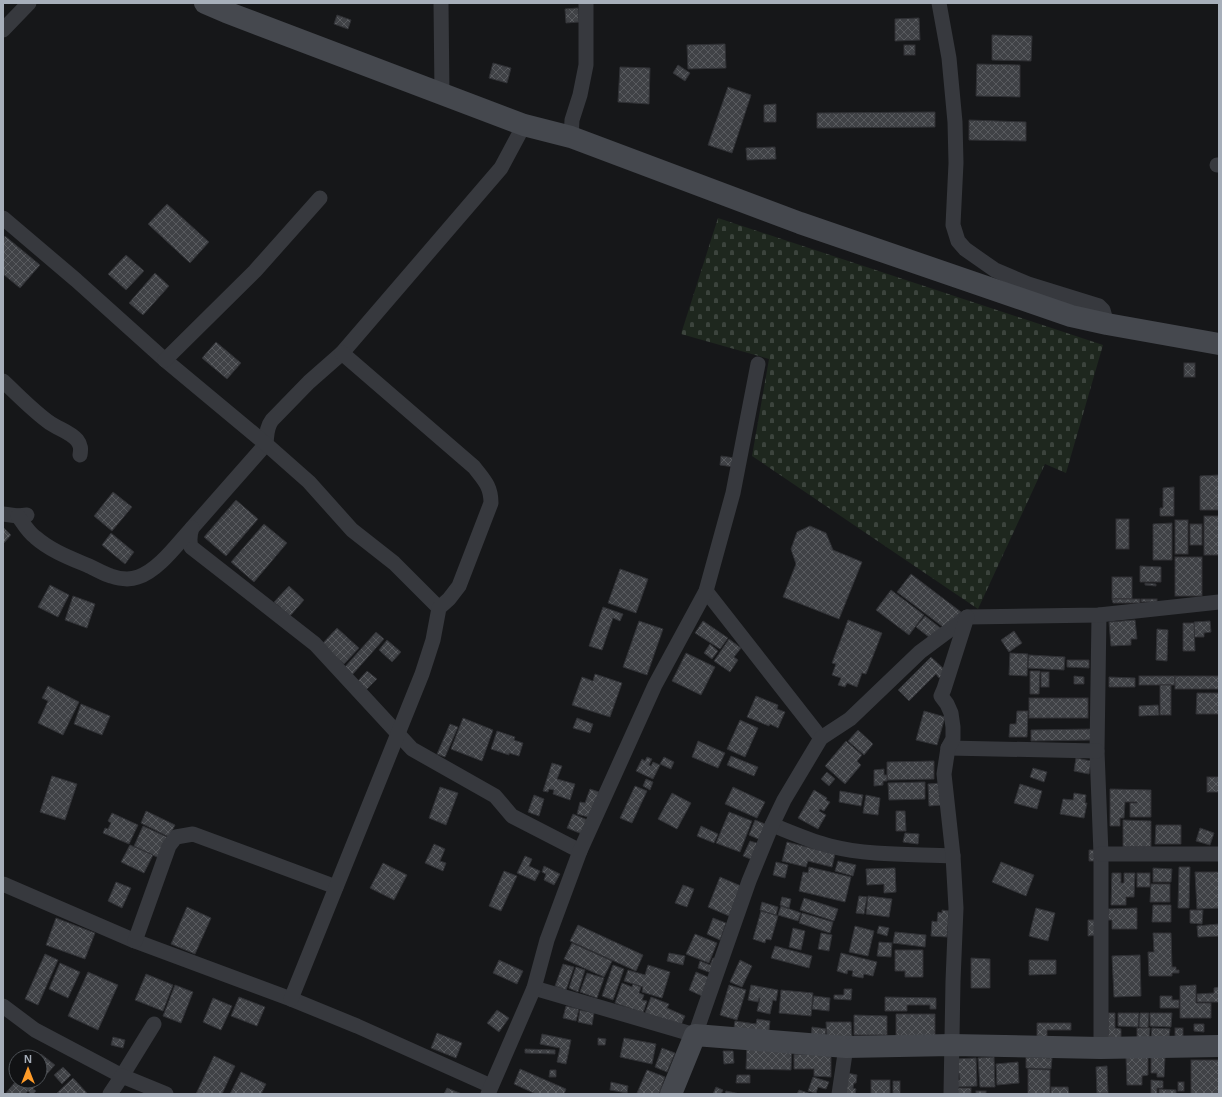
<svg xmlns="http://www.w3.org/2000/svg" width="1222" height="1097" viewBox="0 0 1222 1097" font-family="Arial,sans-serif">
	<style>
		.cemetery { fill: url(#cemetery-stones) }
		.building { fill: url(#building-cross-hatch); stroke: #303135 }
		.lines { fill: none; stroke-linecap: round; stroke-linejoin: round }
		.street { stroke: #37393e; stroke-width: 15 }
		.secondary { stroke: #45484e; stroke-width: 22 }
	</style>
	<defs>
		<pattern id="cemetery-stones" width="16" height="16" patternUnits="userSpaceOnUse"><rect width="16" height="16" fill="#1e271e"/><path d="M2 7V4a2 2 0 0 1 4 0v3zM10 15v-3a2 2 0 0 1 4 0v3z" fill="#3c443d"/></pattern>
		<pattern id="building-cross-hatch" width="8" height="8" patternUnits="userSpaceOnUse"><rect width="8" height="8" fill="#404246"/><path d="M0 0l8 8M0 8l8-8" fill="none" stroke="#595b5f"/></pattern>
	</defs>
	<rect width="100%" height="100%" fill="#161719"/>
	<path class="cemetery" d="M718,218L1103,345L1066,473L1045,464L978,609L752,456L769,359L681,334Z"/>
	<g class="building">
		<path d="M578,8L579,22L566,23L565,9Z"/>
		<path d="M337,15L351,20L348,29L334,24Z"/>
		<path d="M919,18L920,40L895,41V19Z"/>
		<path d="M992,35L1032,36L1031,61L992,60Z"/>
		<path d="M725,44L726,68L688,69L687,45Z"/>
		<rect x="904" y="45" width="11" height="10"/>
		<path d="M493,63L511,68L507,83L489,78Z"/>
		<path d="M977,64L1020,65V97L976,96Z"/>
		<path d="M678,65L690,73L685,81L673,73Z"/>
		<path d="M620,67L650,68L649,104L618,102Z"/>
		<path d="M728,87L751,95L732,153L708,145Z"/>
		<path d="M776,104V122H764V105Z"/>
		<path d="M935,112V127L817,128V113Z"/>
		<path d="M969,120L1026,122V141L969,140Z"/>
		<path d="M775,147L776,159L747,160L746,148Z"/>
		<path d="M167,204L209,242L190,263L148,224Z"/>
		<path d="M5,236L40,265L20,288L3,274V239Z"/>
		<path d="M126,255L144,271L126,290L108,274Z"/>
		<path d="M155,273L169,286L143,315L129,303Z"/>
		<path d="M216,342L241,363L227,379L202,358Z"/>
		<rect x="1184" y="363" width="11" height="14"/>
		<path d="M721,456L735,458L734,467L720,465Z"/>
		<path d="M1219,475V510H1200V476Z"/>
		<path d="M1174,487V516H1160V508H1163V488Z"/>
		<path d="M113,492L132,507L112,531L94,516Z"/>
		<path d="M236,500L258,519L226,556L204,537Z"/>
		<rect x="1204" y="516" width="15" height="39"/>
		<rect x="1116" y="519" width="13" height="30"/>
		<rect x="1175" y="520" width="13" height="34"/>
		<path d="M1172,523V560H1153V524Z"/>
		<path d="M264,524L287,543L254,582L231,562Z"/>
		<rect x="1190" y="524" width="12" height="21"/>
		<path d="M810,526L826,533L833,550L862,562L839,619L783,597L796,564L791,549L797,532Z"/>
		<path d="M3,527L11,535L3,544Z"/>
		<path d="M111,533L134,552L125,564L102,545Z"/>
		<rect x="1175" y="557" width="27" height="39"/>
		<path d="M1140,566L1161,567V582H1140Z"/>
		<path d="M620,569L648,579L636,613L608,603Z"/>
		<path d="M911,574L961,612L947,630L897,592Z"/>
		<rect x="1112" y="577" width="20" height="22"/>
		<path d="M1145,583L1156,584V586L1145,585Z"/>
		<path d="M50,585L69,595L58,617L38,607Z"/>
		<path d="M289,586L304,600L290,616L274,602Z"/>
		<path d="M891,590L924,615L909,635L876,610Z"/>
		<path d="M73,596L95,604L87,628L65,620Z"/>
		<path d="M1112,599H1140V603H1113Z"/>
		<rect x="1141" y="599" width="16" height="3"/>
		<path d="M603,607L623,614L620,621L613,618L602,650L589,646Z"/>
		<path d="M925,616L943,630L934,641L916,627Z"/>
		<path d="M848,620L882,633L866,674L862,673L857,687L847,683L845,687L838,685L841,678L832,675L836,664L832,663Z"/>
		<path d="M1135,620L1137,639H1131V645L1111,646L1109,622Z"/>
		<path d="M639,621L663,629L647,675L623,667Z"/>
		<path d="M703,621L728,638L720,649L695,633Z"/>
		<path d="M1210,621L1211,632L1204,633V637H1194V622Z"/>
		<path d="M1183,623H1194L1195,651H1183Z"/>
		<path d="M337,628L359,648L344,664L322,644Z"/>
		<path d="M1157,629L1168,630L1167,661L1156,660Z"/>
		<path d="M1014,631L1022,643L1009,652L1001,640Z"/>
		<path d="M376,632L384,639L352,675L344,668Z"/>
		<path d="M729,639L741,648L734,657L738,660L730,672L714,661Z"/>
		<path d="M387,640L401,652L392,662L379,650Z"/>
		<path d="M710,644L718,651L712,659L704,653Z"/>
		<path d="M686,653L715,667L701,695L672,681Z"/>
		<path d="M1010,653L1028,654L1027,676L1009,675Z"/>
		<path d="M1029,655L1065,657L1064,670L1028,668Z"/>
		<path d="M931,657L946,671L939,678L936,674L909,701L898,690Z"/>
		<path d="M1067,660H1089V668L1067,667Z"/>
		<path d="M367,671L377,679L366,690L357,682Z"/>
		<path d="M1030,671H1040L1039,694H1030Z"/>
		<rect x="1041" y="672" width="8" height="15"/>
		<path d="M595,674L622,683L610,717L572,705L582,677L593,681Z"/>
		<path d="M1074,676L1084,677V684H1074Z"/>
		<rect x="1139" y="676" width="36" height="9"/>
		<rect x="1175" y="676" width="44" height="13"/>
		<path d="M1109,677L1135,678V687H1109Z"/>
		<rect x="1160" y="685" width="11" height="30"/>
		<path d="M48,686L79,702L63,735L38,723L48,701L42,698Z"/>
		<path d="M1197,693H1219V714H1196Z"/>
		<path d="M756,696L778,705L777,709L785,712L778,728L770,724L769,726L747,717Z"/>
		<rect x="1029" y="698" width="59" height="20"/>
		<path d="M81,704L110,716L102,735L74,724Z"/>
		<path d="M1158,705L1159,715L1139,716V706Z"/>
		<path d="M924,711L945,717L937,745L916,740Z"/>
		<path d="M1017,711H1028L1027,737H1009L1010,724H1016Z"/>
		<path d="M463,718L493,730L482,761L451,749Z"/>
		<path d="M577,718L593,724L590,733L573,728Z"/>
		<path d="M740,720L758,728L745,757L727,749Z"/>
		<path d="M450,724L458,727L445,757L437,754Z"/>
		<path d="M1092,729V740L1031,741V730Z"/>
		<path d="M858,730L873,744L864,755L848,741Z"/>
		<path d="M497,731L515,737L514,740L523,743L519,756L509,753V755L491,749Z"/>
		<path d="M698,741L725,753L718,768L692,757Z"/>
		<path d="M846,741L862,755L857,761L861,765L845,784L825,766Z"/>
		<path d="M731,756L758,767L754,776L727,765Z"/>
		<path d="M647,757L652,759L649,765L651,766L653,762L660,765L653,779L636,771L642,759L645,761Z"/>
		<path d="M664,757L674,762L671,769L660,764Z"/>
		<path d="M1076,758L1091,761L1089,774L1074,771Z"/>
		<path d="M934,761V779L887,780V762Z"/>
		<path d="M552,763L562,766L557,779L575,784L570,800L553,794L554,790L549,789L548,792L543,791Z"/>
		<path d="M1033,768L1047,772L1044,782L1030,777Z"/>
		<path d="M884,769V775H887V781H883V785L874,786V770Z"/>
		<path d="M827,772L835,779L829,786L821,779Z"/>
		<path d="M52,776L77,784L65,820L40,812Z"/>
		<rect x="1207" y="777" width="12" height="15"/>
		<path d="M646,779L653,782L650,790L643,786Z"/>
		<path d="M925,782V799L889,800L888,783Z"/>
		<path d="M941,783L942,805L929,806L928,784Z"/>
		<path d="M1020,784L1042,791L1037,809L1014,803Z"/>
		<path d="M635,786L647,791L632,823L620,818Z"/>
		<path d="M440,787L458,793L446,825L429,818Z"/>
		<path d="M733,787L765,802L757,818L725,804Z"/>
		<path d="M590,789L599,792L592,818L577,814L580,802L585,803Z"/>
		<path d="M1110,789L1151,790V817H1130V803H1137V802H1125L1124,818H1120V826H1110Z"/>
		<path d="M814,790L827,798L826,800L830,802L824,811L820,809L819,811L826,815L818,829L798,818Z"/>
		<path d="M840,791L863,795L861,806L839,802Z"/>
		<path d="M672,793L691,803L677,829L658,819Z"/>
		<path d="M1074,793L1086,795L1085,803H1087L1084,818L1060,814L1063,799L1073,800Z"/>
		<path d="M534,795L544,799L539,816L528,812Z"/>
		<path d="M866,795L880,798L878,815L863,813Z"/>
		<path d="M146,811L175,825L169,837L141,823Z"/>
		<path d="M896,811H905L906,831H896Z"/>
		<path d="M729,812L752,821L740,852L716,843Z"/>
		<path d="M112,813L138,825L129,844L103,833L105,828L108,829L111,823L108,821Z"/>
		<path d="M573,814L590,821L582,834L567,828Z"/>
		<path d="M755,820L770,826L763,841L749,835Z"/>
		<path d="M1123,820L1151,821V847H1123Z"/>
		<path d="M1156,825H1181V844H1155Z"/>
		<path d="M143,826L169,838L159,858L134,846Z"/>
		<path d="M701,826L718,834L714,843L697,836Z"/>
		<path d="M1200,828L1214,833L1210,845L1196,841Z"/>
		<path d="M905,833L919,834L918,844L903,842Z"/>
		<path d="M750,841L760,844L753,860L743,856Z"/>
		<path d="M787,842L835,854L832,867L808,861L806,867L782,861Z"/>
		<path d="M434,844L445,849L440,861L446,863L443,871L425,863Z"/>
		<path d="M130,845L153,855L144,873L121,862Z"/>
		<path d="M1089,850H1096L1097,861H1089Z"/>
		<path d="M525,856L532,859L529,866L540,871L535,881L517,873Z"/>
		<path d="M838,861L856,865L853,876L835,871Z"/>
		<path d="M776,862L788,865L785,878L773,875Z"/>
		<path d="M1001,862L1034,875L1026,896L992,882Z"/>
		<path d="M383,863L407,875L394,900L370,888Z"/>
		<path d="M544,866L560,874L554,885L544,880L546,874L542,872Z"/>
		<path d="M809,867L851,877L845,902L799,891L803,872L808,873Z"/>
		<path d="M1179,867H1190L1189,908H1178Z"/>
		<path d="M895,868L896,892L884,893V884L867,885L866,869Z"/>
		<path d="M1153,868L1172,869L1171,882H1153Z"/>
		<path d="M504,871L517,876L501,911L489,906Z"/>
		<path d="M1195,872H1219V908L1197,909Z"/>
		<path d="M1112,873H1121V883H1124V873H1135L1134,897H1126V905H1111Z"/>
		<rect x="1137" y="873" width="13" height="14"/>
		<path d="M720,877L741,886L729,916L708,907Z"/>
		<path d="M116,882L131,888L122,908L108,901Z"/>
		<path d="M1151,884H1170V902H1150Z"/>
		<path d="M683,885L694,889L687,907L675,903Z"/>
		<path d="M859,896L867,897L864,914L856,913Z"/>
		<path d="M868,896L892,899L889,917L866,914Z"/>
		<path d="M782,897L791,899L789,908L780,905Z"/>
		<path d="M804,898L838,909L834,921L800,910Z"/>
		<path d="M762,902L778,907L776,915L760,910Z"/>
		<path d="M1153,905H1171V922H1152Z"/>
		<path d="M781,906L801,913L798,921L778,915Z"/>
		<path d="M187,907L211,918L195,954L171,944Z"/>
		<path d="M1036,908L1055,913L1048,941L1029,936Z"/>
		<path d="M1137,908V929H1112V920H1108V909Z"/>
		<path d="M942,910L949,911L947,937L931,936L932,921L937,922L938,912L942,913Z"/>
		<path d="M1190,910H1203L1202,924L1190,923Z"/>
		<path d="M761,911L778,916L771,940L766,939L765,943L753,939Z"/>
		<path d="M802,913L833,922L830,933L799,923Z"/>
		<path d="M56,918L95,933L85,959L46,945Z"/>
		<path d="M713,918L726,923L720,940L707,934Z"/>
		<path d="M1088,920H1098L1099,935L1088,936Z"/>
		<path d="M1219,924V936L1198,937L1197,926Z"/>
		<path d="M578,925L643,955L636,971L570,941Z"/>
		<path d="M855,926L874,931L868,956L849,952Z"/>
		<path d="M879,926L889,928L887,936L877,933Z"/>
		<path d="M793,928L805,931L801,950L789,947Z"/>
		<path d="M895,932L926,935L925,947L893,943Z"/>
		<path d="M821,933L832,935L829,951L818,949Z"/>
		<path d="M1153,933H1171L1172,967H1176V970H1179V973H1172V976H1149L1148,952H1154Z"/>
		<path d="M695,934L717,943L709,963L686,954Z"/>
		<path d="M879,942L892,943L891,957L877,956Z"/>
		<path d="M572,943L612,961L604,977L564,959Z"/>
		<path d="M775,946L812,956L809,968L771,958Z"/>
		<path d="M895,950H923V977H905V971H895Z"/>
		<path d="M669,953L685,956L683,965L667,961Z"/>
		<path d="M841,953L877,962L873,976L864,974L863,978L852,976L853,971L848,970L847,974L837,971Z"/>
		<path d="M45,954L58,960L38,1005L25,999Z"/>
		<path d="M1140,955L1141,996L1114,997L1112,956Z"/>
		<path d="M713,958L720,960L714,974L698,968L700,961L710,965Z"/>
		<path d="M971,958L990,959V988H971Z"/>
		<path d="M499,960L523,971L517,984L493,973Z"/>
		<path d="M740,960L752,966L742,987L730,982Z"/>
		<path d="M1029,960H1056V974L1029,975Z"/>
		<path d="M60,963L80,972L68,998L49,989Z"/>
		<path d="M563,964L574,967L566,990L555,986Z"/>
		<path d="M613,965L624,969L613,1000L602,996Z"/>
		<path d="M648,965L670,972L662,998L642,992L643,987L624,981L628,970L645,975Z"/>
		<path d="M576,967L585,970L578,992L569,988Z"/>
		<path d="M88,972L118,985L98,1030L68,1016Z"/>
		<path d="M696,972L710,978L702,996L689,990Z"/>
		<path d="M587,973L604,978L597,998L580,992Z"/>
		<path d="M146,974L173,985L163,1011L135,1000Z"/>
		<path d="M622,983L632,987L633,984L641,987L639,993L644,995L642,1000L647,1001L643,1013L615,1003Z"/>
		<path d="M175,985L193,992L181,1023L163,1016Z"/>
		<path d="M729,985L746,990L737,1020L720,1015Z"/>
		<path d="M751,985L778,990L776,1001L773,1000L770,1014L757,1011L760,998H759L758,1002L748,1000Z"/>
		<path d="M1196,985V1003H1211V1018H1180V986Z"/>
		<path d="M1219,987V1002H1197V994L1214,993V988Z"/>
		<path d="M844,989H852L851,1000L834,999V995H844Z"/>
		<path d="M781,990L813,993L811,1016L779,1013Z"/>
		<path d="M814,996L830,998L829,1011L812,1009Z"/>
		<path d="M1160,996H1172V1000H1179V1008H1160Z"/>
		<path d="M239,997L265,1007L257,1026L231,1016Z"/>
		<path d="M651,997L669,1004L667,1008L685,1016L680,1027L645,1013Z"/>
		<path d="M885,997L936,998V1009H930V1005H907V1011H885Z"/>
		<path d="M213,998L232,1006L221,1030L203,1022Z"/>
		<path d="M566,1006L579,1009L576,1021L563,1018Z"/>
		<path d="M497,1010L509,1018L499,1032L487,1023Z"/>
		<path d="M580,1010L594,1013L592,1025L578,1022Z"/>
		<path d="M1108,1013H1115V1028L1121,1029V1041H1108Z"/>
		<path d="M1118,1013H1139L1138,1027L1118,1026Z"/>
		<path d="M1140,1013H1149L1148,1028L1139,1027Z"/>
		<path d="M1150,1013H1172L1171,1027L1150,1026Z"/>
		<path d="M896,1014H935V1039L896,1038Z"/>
		<path d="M854,1015L887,1016V1035H854Z"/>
		<path d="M757,1019L770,1021L768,1038L733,1034L735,1021L756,1024Z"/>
		<path d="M826,1022H851L852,1038H827Z"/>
		<path d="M1037,1023H1071V1030H1047V1042H1037Z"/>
		<path d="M1194,1024H1204V1032L1194,1031Z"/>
		<path d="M812,1027L826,1029L825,1039L811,1038Z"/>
		<path d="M1137,1028H1150L1149,1038H1137Z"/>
		<path d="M1152,1028L1170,1029L1169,1038H1151Z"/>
		<rect x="1175" y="1028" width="8" height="9"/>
		<path d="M437,1033L462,1043L456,1058L431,1048Z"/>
		<path d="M542,1034L571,1040L566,1064L557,1062L560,1048L540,1044Z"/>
		<path d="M113,1037L125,1040L123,1048L111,1045Z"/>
		<path d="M598,1038L606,1039L605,1045H598Z"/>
		<path d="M624,1038L656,1044L652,1064L620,1057Z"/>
		<path d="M747,1043L792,1045L791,1070L746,1069Z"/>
		<path d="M662,1048L675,1053L667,1072L655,1067Z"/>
		<path d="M525,1049L555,1050V1054L525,1053Z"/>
		<path d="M723,1051H733L734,1063L724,1064Z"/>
		<path d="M41,1054L55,1065L33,1089L36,1091L33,1094H31L28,1091L26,1093L27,1094H5L16,1081H40V1057H38Z"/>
		<path d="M794,1054L831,1055V1077L814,1076V1069H794Z"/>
		<path d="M214,1056L235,1066L222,1094H196Z"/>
		<path d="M1148,1056V1075L1142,1076V1085H1127L1126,1057Z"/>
		<path d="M994,1057L995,1087H980L978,1058Z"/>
		<path d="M1026,1057L1052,1058L1051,1069L1026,1068Z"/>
		<path d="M1151,1057H1165L1164,1077H1157V1073H1151Z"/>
		<path d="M976,1058L977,1086L956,1087L955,1080H960L959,1073H955L954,1059Z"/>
		<rect x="1191" y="1060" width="28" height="34"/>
		<path d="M1018,1062L1019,1083L997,1085L996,1064Z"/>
		<path d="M1107,1066L1108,1093H1097L1096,1067Z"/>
		<path d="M63,1067L71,1075L62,1084L54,1075Z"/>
		<path d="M520,1069L566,1089L564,1094H536L514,1084Z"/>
		<path d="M1028,1069L1050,1070V1094H1028Z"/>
		<path d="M550,1070H556V1077H549Z"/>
		<path d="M647,1070L665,1077L659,1094H641L637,1093Z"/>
		<path d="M241,1072L266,1084L261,1094H230Z"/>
		<path d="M847,1073L857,1075L856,1083H854L853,1088L856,1089L855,1094H844Z"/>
		<path d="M737,1075H750V1083H736Z"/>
		<path d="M813,1077L829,1082L826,1089L818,1087L816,1093L808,1091Z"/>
		<path d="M73,1078L88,1094L57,1093Z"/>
		<rect x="871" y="1080" width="19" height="14"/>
		<path d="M1151,1080L1163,1081V1088H1157V1094H1151Z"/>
		<rect x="893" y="1081" width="7" height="13"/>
		<path d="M611,1082L628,1086L627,1093L610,1090Z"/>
		<rect x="1178" y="1082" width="6" height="9"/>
		<path d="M716,1087L723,1090L721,1094H713Z"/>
		<path d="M1051,1087H1068L1069,1094H1051Z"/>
		<path d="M447,1088L462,1094H444Z"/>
		<rect x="957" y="1088" width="14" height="6"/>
		<path d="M1159,1089L1176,1090V1094H1159Z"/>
		<path d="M799,1090L811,1094H797Z"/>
		<path d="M726,1091L740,1094H725Z"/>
		<rect x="976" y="1091" width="10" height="3"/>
	</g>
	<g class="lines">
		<g class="street">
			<path d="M441,3L442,95"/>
			<path d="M939,3L949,58L955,122L956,163L953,225L958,241L965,249L995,270L1028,284L1099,306L1103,310L1107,324"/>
			<path d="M3,30L29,3"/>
			<path d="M524,125L501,168L342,353L309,382L272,420C266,428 267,435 266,444L192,528C190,534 189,540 191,547L315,644L412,749L495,796L512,816L580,851"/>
			<path d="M571,137L572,120L580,95L586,65V3"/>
			<path d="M1217,165H1219"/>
			<path d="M3,218L76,280L165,360L266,444L309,482L352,530L394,563L439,608"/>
			<path d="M165,360L255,271L320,198"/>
			<path d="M3,381C18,395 33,411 50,423C59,429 70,432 77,440C81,445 81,449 80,455"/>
			<path d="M3,514L18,516L27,515"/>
			<path d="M18,516C23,523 28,532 35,537C51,551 70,558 89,566C96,569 104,574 111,576C120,579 130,580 138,577C159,570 178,543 192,528"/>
			<path d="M706,591L821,738"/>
			<path d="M1099,615L1097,751L1101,854V1048"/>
			<path d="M948,748L1097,751"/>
			<path d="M772,825C791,832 810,841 830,846C870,856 912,854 953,856"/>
			<path d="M1101,854H1219"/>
			<path d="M3,884L135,941L291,999L357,1026L491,1086"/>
			<path d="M135,941L169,846L176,837L193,834L336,887"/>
			<path d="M534,988L695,1035L749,881L772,825L784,800L821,738L850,719L920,652L967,617L1099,615L1219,602"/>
			<path d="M291,999L422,674L433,640L439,608L449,599L459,586L491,503C491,486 484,480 474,467L342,353"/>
			<path d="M3,1006L35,1030L122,1076L154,1024"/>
			<path d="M110,1094L122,1076L166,1094"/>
			<path d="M488,1094L534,988L547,940L580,851L655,685L706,591L733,493L758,364"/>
			<path d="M839,1094L846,1047"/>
			<path d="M951,1094L953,981L956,908L953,856L944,774L948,748L953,739V727L951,713L947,704L941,696L944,689L967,617"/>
		</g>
		<g class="secondary">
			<path d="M205,3L226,12L524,125L571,137L800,223L1071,316L1107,324L1219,344"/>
			<path d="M671,1094L695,1035L846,1047L952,1045L1101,1048L1219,1046"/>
		</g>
	</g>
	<rect width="1222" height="1097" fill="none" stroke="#a7afba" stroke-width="8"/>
	<g transform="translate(28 1069)"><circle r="19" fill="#111214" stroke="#4d5156"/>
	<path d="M0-3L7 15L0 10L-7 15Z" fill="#ff9b28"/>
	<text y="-6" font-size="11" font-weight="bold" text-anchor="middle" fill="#a7afba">N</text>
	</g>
</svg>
